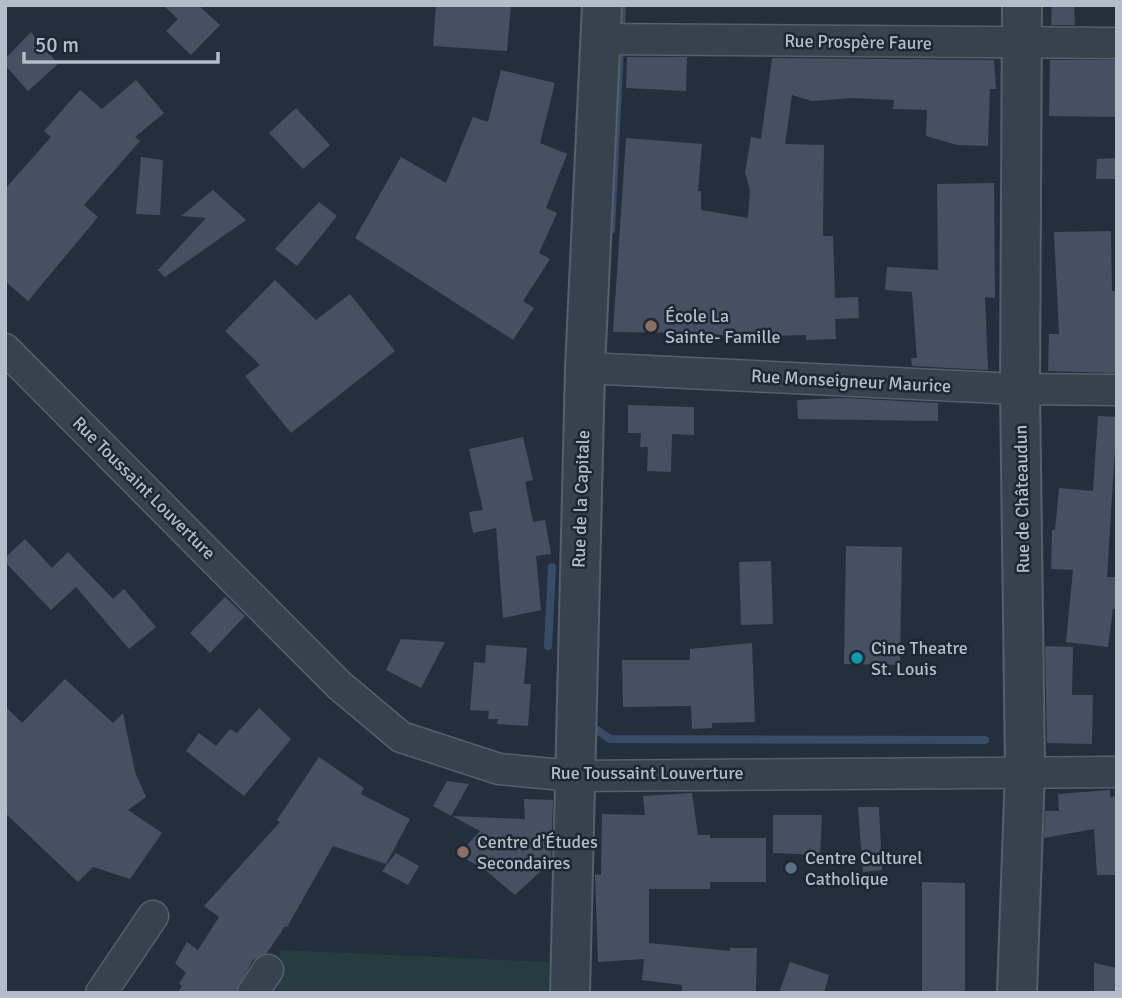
<svg xmlns="http://www.w3.org/2000/svg" width="1122" height="998" viewBox="0 0 1122 998" font-family="Signika,sans-serif">
	<style>
		.green { fill: #263c3f }
		.lines { fill: none; stroke-linecap: round; stroke-linejoin: round }
		.stream { stroke: #394c67; stroke-width: 8 }
		.building { fill: #455162 }
		.minor-casing { stroke: #565f6c; stroke-width: 33 }
		.tertiary-casing { stroke: #565f6c; stroke-width: 42 }
		.minor { stroke: #38414e; stroke-width: 30 }
		.tertiary { stroke: #38414e; stroke-width: 38 }
		.education-dot { fill: #8d6e63; stroke: #1d2633; stroke-width: 2.5 }
		.culture-dot { fill: #0f9aa8; stroke: #1d2633; stroke-width: 2.5 }
		.service-dot { fill: #5c6f8a; stroke: #1d2633; stroke-width: 2.5 }
		.labels { text-anchor: middle; dominant-baseline: central; stroke-width: 5; stroke-linejoin: round; paint-order: stroke }
		.street-label { font-size: 18px; fill: #b4bcc9; stroke: #1d2633 }
		.poi-label { font-size: 18px; fill: #b4bcc9; stroke: #1d2633; text-anchor: start }
	</style>
	<rect width="100%" height="100%" fill="#242f3e"/>
	<path class="green" d="M280,950L549,962L548,993H278Z"/>
	<g class="lines">
		<g class="stream">
			<path d="M611,230L622,5"/>
			<path d="M548,646L552,567"/>
			<path d="M590,725L610,739L985,740"/>
		</g>
	</g>
	<g class="building">
		<path d="M163,5H198L220,25L191,55L166,31L178,19Z"/>
		<path d="M436,5H511L507,51L433,46Z"/>
		<path d="M1052,5H1074L1075,25H1051Z"/>
		<path d="M31,32L58,64L28,91L5,65V59Z"/>
		<path d="M627,57H687L686,91L626,88Z"/>
		<path d="M772,58L994,60L996,89H990L988,146L957,145L926,136L927,110L893,109L894,100L853,98L812,101L792,95L785,144L824,145L823,236H833L835,298L858,297L859,318L835,319L836,339L806,340V335L735,337L709,333L613,332L626,138L702,144L698,191H701V210L748,218L750,190L745,173L751,137L761,139Z"/>
		<path d="M1050,60H1117V117L1049,116Z"/>
		<path d="M501,70L555,83L540,143L567,154L546,208L557,213L539,253L550,259L523,301L534,308L513,340L355,238L401,157L446,183L473,117L488,122Z"/>
		<path d="M136,80L164,113L135,137L140,141L84,205L98,217L28,301L5,281V189L51,137L44,131L80,90L102,109Z"/>
		<path d="M296,108L330,145L303,169L269,133Z"/>
		<path d="M141,157L163,160L160,215L136,214Z"/>
		<path d="M1116,158V179H1096L1097,159Z"/>
		<path d="M994,183L995,298L985,297L988,370L912,366L911,358H917L912,292L885,290L887,267L938,270L937,184Z"/>
		<path d="M213,190L246,220L165,277L158,270L206,218L181,216Z"/>
		<path d="M319,202L337,216L297,266L275,249Z"/>
		<path d="M1111,231L1112,291H1117V373L1048,371L1049,334H1059L1054,232Z"/>
		<path d="M275,280L316,320L350,294L395,351L291,433L245,376L260,365L225,331Z"/>
		<path d="M844,398L938,403V421L798,419L797,400Z"/>
		<path d="M628,405L694,407V435L672,434L671,472L647,471L648,447H640L641,433H628Z"/>
		<path d="M1098,416L1117,417L1107,577H1117V609H1113L1108,647L1066,642L1073,570L1051,569L1052,530H1055L1059,488L1093,491Z"/>
		<path d="M523,437L533,480L525,482L533,522L545,520L551,554L536,556L541,610L503,618L496,528L473,533L469,512L483,510L469,449Z"/>
		<path d="M25,539L52,568L68,552L113,599L124,589L156,627L129,649L76,587L51,610L5,562V558Z"/>
		<path d="M846,546L902,547L900,665L844,664Z"/>
		<path d="M771,561L773,624L741,625L739,562Z"/>
		<path d="M225,597L245,616L210,653L190,633Z"/>
		<path d="M401,639L445,642L421,688L386,670Z"/>
		<path d="M752,643L755,722L712,723V728L692,729L691,706L623,707L622,660H690V649Z"/>
		<path d="M486,645L527,648L524,684H531L528,726L497,724L498,719H488L489,711L470,710L474,662L485,663Z"/>
		<path d="M1045,646L1073,647L1072,695H1093L1092,744L1047,743Z"/>
		<path d="M65,679L113,723L123,713L135,772L146,797L128,810L162,833L130,879L93,867L78,882L5,813V706L22,723Z"/>
		<path d="M259,708L291,739L244,796L186,751L199,733L216,746L230,729L237,733Z"/>
		<path d="M319,757L364,788L361,794L410,819L386,864L333,846L287,927L285,926L267,953L253,960L236,993H177L182,986L179,983L186,973L175,963L187,942L198,950L219,917L204,906L280,822L277,820Z"/>
		<path d="M447,781L469,784L451,816L433,806Z"/>
		<path d="M1110,790V797L1117,796V875H1097L1094,829L1044,838L1045,811H1059L1058,794Z"/>
		<path d="M692,793L698,835H710V838H766V882H710V889H649V943L730,951V948H757L756,993H682V985L642,980L644,959L598,962L595,874L601,875L602,814L645,815L643,796Z"/>
		<path d="M524,799L553,800L551,862L515,895L484,869L458,855L480,831L452,816L525,819Z"/>
		<path d="M858,807H879L882,870L863,872Z"/>
		<path d="M773,815H822L820,855L773,853Z"/>
		<path d="M396,853L419,866L408,885L382,871Z"/>
		<path d="M922,882L965,883V993H922Z"/>
		<path d="M790,962L829,975L824,993H779Z"/>
		<path d="M1094,963L1117,968V993L1094,991Z"/>
	</g>
	<g class="lines">
		<defs>
			<g id="minor">
				<path d="M599,39L1117,43"/>
				<path d="M5,349L339,685L401,737L499,769L574,776L1117,772"/>
				<path d="M585,368L1020,389L1117,390"/>
				<path d="M101,993L153,916"/>
				<path d="M253,993L268,970"/>
			</g>
			<g id="tertiary">
				<path d="M570,993L585,368L602,5"/>
				<path d="M1017,993L1025,770L1020,389L1022,5"/>
			</g>
		</defs>
		<use href="#minor" class="minor-casing"/>
		<use href="#tertiary" class="tertiary-casing"/>
		<use href="#minor" class="minor"/>
		<use href="#tertiary" class="tertiary"/>
	</g>
	<g class="education-dot">
		<circle cx="651" cy="326" r="7"/>
		<circle cx="463" cy="852" r="7"/>
	</g>
	<circle class="culture-dot" cx="857" cy="658" r="7"/>
	<circle class="service-dot" cx="791" cy="868" r="7"/>
	<g class="labels">
		<g class="street-label">
			<text transform="translate(858 42) rotate(1)">Rue Prospère Faure</text>
			<text transform="translate(851 381) rotate(3)">Rue Monseigneur Maurice</text>
			<text transform="translate(144 488) rotate(45)">Rue Toussaint Louverture</text>
			<text transform="translate(581 499) rotate(-88)">Rue de la Capitale</text>
			<text transform="translate(1022 499) rotate(-91)">Rue de Châteaudun</text>
			<text x="647" y="773">Rue Toussaint Louverture</text>
		</g>
		<g class="poi-label">
			<text x="665" y="316">École La<tspan x="665" dy="21">Sainte- Famille</tspan></text>
			<text x="871" y="648">Cine Theatre<tspan x="871" dy="21">St. Louis</tspan></text>
			<text x="477" y="842">Centre d'Études<tspan x="477" dy="21">Secondaires</tspan></text>
			<text x="805" y="858">Centre Culturel<tspan x="805" dy="21">Catholique</tspan></text>
		</g>
	</g>
	<rect width="1122" height="998" fill="none" stroke="#b4bcc9" stroke-width="14"/>
	<path d="M24 52v10h194v-10" fill="none" stroke="#b4bcc9" stroke-width="3.5"/>
	<text x="35" y="52" font-size="21" fill="#b4bcc9" stroke="#1d2633" stroke-width="5" paint-order="stroke">50 m</text>
</svg>
